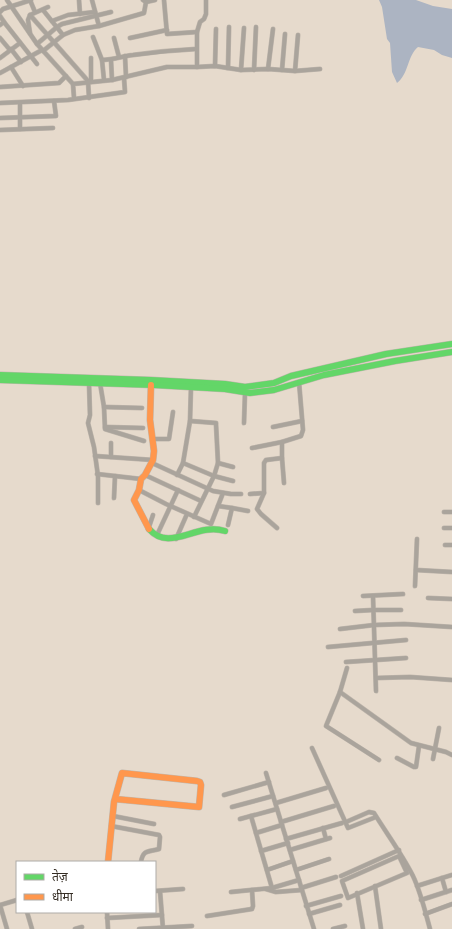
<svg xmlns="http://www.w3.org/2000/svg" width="452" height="929" viewBox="0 0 452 929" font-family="'Exo 2','Noto Sans Devanagari',sans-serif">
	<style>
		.water { fill: #acb4c2 }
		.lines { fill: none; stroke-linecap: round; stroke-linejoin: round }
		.street-casing { stroke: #c0b7ad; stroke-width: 5 }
		.fast-casing { stroke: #c0b7ad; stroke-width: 7 }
		.slow-casing { stroke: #c0b7ad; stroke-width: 7 }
		.street { stroke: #aaa49c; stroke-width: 4 }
		.fast { stroke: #63d668; stroke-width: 6 }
		.slow { stroke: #ff974d; stroke-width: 6 }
	</style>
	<rect width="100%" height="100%" fill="#e6dacc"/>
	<path class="water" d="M379,0H416L433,6L452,9V58L442,55L434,50L418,47C407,56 409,74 397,83L392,72L390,43L387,39L382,7Z"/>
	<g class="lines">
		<defs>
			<g id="street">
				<path d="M7,0L37,44L73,84"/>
				<path d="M30,0L35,12"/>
				<path d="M79,0L80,14"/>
				<path d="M92,0L99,26"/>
				<path d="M143,0L146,2L155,0"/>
				<path d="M164,0L167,34L197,32"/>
				<path d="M43,10L63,35"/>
				<path d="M0,12L3,9L31,0"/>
				<path d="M30,15L88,81L89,98"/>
				<path d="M0,16L4,22L0,25"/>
				<path d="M52,21L68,15L95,12"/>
				<path d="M4,22L37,64"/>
				<path d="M30,33L28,20L30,15L48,7"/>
				<path d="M93,37L102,60C113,60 123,56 133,55C154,52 175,50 196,49"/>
				<path d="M0,38L10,50"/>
				<path d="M114,38L119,57"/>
				<path d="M130,38L167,30"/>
				<path d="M37,44L57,27L62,24L111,12"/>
				<path d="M11,49L21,62"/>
				<path d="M43,51L63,35L75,30L99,26L144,13L146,2"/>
				<path d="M125,56L126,77"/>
				<path d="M0,58L20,43"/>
				<path d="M91,58V81"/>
				<path d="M102,60L104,80"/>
				<path d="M111,60L112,80"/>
				<path d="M215,66L216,29"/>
				<path d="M11,67L23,86"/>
				<path d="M197,67L215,66L241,70L268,69L295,71L320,69"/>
				<path d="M228,68L229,27"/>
				<path d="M268,69L273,29"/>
				<path d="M241,70L244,28"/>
				<path d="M254,70L256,27"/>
				<path d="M282,70L285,34"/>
				<path d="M295,71L298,35"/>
				<path d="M0,73L42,50"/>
				<path d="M0,87L59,83L66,76"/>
				<path d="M74,98L73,84L112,80L167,67H197V32L200,22L204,19L206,14V0"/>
				<path d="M0,103L68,100L125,92L124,78"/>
				<path d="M20,103V129"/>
				<path d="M0,118L56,116L54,101"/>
				<path d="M0,130L53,128"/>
				<path d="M89,383L90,415L88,423L94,447L98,476V503"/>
				<path d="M100,383L104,407L105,429L144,441"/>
				<path d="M104,407L142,408"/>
				<path d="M190,421L216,423"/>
				<path d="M244,423L245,393"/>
				<path d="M216,424L218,463"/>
				<path d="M105,427L143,428"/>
				<path d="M273,427L302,421"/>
				<path d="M152,439H169L173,412"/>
				<path d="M282,442V458L284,483"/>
				<path d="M111,443V457"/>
				<path d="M252,448L282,442L301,436L303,430L299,382"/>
				<path d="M95,456L153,460"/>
				<path d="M152,463L213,491L231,494H241"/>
				<path d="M183,463L190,421L191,387"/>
				<path d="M97,474L141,479"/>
				<path d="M145,475L201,501"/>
				<path d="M177,475L183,463L214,476L233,481"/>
				<path d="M139,490L166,504L211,524L223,493"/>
				<path d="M264,493L257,509L261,514L277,528"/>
				<path d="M250,494L264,493V463L266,460L282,458"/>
				<path d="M114,498L115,476"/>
				<path d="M218,506L232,508L228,525"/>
				<path d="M232,508L248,511"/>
				<path d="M444,512H452"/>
				<path d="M194,517L214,476L218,463L233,467"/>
				<path d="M149,527L153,515"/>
				<path d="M444,528H452"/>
				<path d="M157,535L178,490"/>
				<path d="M176,539L187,514"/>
				<path d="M445,545H452"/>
				<path d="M416,570L452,572"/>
				<path d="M415,586L417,539"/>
				<path d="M363,596L403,594"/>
				<path d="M373,596L376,691"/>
				<path d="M428,598L452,599"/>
				<path d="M355,611L373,610H401"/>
				<path d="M340,629L374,625L404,624L452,627"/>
				<path d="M328,647L406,640"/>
				<path d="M346,662L406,658"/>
				<path d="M347,668L340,692L326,726L379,760"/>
				<path d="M376,678L410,677L452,680"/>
				<path d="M340,692L411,743L446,752L452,755"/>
				<path d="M312,748L348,828L376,817"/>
				<path d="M397,758L414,767H416L419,746"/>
				<path d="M433,759L439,728"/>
				<path d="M266,773L314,929"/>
				<path d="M224,795L269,782"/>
				<path d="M276,803L326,788"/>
				<path d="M232,807L273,796"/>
				<path d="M113,816L154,824"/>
				<path d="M251,816L272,888"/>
				<path d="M240,819L277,809"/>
				<path d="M281,822L334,806"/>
				<path d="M346,822L369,812L374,813C387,834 402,854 413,876C421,893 425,911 430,929"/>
				<path d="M111,826L159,835L160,837L159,849C149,852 143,849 141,862"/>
				<path d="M323,828L326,839"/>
				<path d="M256,833L282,825"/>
				<path d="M286,839L342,823"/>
				<path d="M290,850L330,838"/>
				<path d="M261,851L288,843"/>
				<path d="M399,856L407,873L348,898L342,881Z"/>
				<path d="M267,870L293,861"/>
				<path d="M296,870L329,859"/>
				<path d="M341,876L399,850"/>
				<path d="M442,878L446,892"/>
				<path d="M375,886L381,929"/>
				<path d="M417,886L452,875"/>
				<path d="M301,888L336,877"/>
				<path d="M266,889L276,892L302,890"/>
				<path d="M155,891L183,889"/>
				<path d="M160,891L163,929"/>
				<path d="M231,892L272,888L299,880"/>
				<path d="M357,893L363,929"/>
				<path d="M421,900L452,890"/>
				<path d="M0,905L7,929"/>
				<path d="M0,905L17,900"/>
				<path d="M306,906L341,896"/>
				<path d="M27,912L32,929"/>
				<path d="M107,912L108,929"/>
				<path d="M309,914L340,905"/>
				<path d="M425,914L452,904"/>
				<path d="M207,916L252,909L253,906L252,890"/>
				<path d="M107,918L162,915"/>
				<path d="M75,929L82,927"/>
				<path d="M139,929L192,926"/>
				<path d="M333,929L345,926"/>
			</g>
			<g id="fast">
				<path d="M0,375L151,380L225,384L245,387L274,383L291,376L386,354L452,344"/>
				<path d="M0,380L154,385L225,389L250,393L274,390L324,375L395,361L452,352"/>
				<path d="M149,529C170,553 196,522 225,531"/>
			</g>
			<g id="slow">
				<path d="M149,529L134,500L139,490L141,479L145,475L153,460L154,451L150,420L151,385"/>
				<path d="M108,862L114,802L122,773L197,781L200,782L201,785L199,807L115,799"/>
			</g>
		</defs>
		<use href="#street" class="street-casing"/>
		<use href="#fast" class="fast-casing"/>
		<use href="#slow" class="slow-casing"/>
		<use href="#street" class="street"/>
		<use href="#fast" class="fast"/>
		<use href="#slow" class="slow"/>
	</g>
	<rect x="16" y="861" width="140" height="52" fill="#ffffff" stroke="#aeaba7"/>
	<rect x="24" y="874" width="20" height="6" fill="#63d668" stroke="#aeaba7"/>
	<text x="52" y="881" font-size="12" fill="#342c23">तेज़</text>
	<rect x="24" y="894" width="20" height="6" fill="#ff974d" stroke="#aeaba7"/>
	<text x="52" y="901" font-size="12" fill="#342c23">धीमा</text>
</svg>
